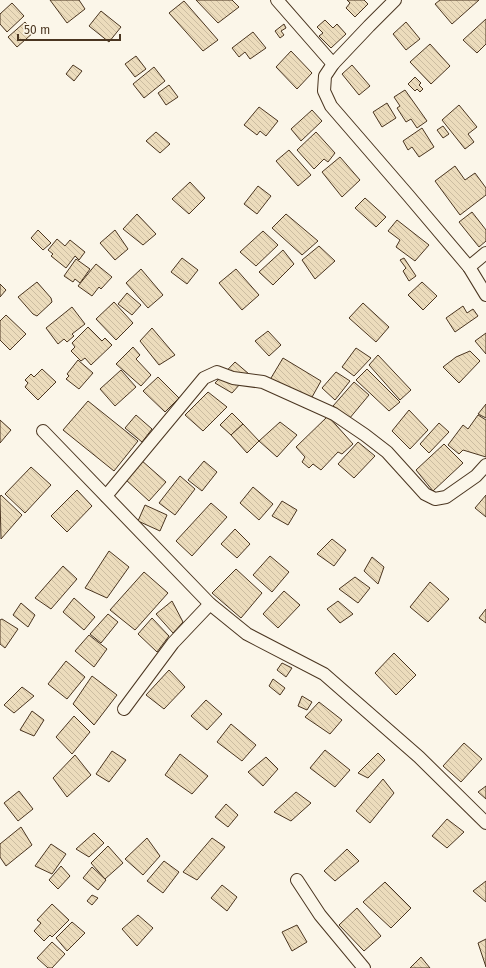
<svg xmlns="http://www.w3.org/2000/svg" width="486" height="968" viewBox="0 0 486 968" font-family="'Fira Sans',sans-serif">
	<style>
		.building { fill: url(#building-back-hatch); stroke: #4a3520 }
		.lines { fill: none; stroke-linecap: round; stroke-linejoin: round }
		.street-casing { stroke: #4a3520; stroke-width: 14 }
		.street { stroke: #fbf6e9; stroke-width: 12 }
	</style>
	<defs>
		<pattern id="building-back-hatch" width="6" height="6" patternUnits="userSpaceOnUse"><rect width="6" height="6" fill="#ecdcbc"/><path d="M-1 5l2 2M0 0l6 6M5-1l2 2" fill="none" stroke="#ccbda1"/></pattern>
	</defs>
	<rect width="100%" height="100%" fill="#fbf6e9"/>
	<g class="building">
		<path d="M50,0H79L85,9L67,23Z"/>
		<path d="M196,0H232L239,7L218,23Z"/>
		<path d="M347,0H364L368,4L355,17L346,8L350,3Z"/>
		<path d="M440,0H479L452,24L435,4Z"/>
		<path d="M184,1L218,40L203,51L169,13Z"/>
		<path d="M12,3L24,16L7,32L0,24V14Z"/>
		<path d="M101,11L121,27L109,42L89,26Z"/>
		<path d="M486,19V44L477,53L463,40Z"/>
		<path d="M325,20L333,28L337,24L346,34L331,48L319,36L323,33L317,27Z"/>
		<path d="M25,22L34,32L17,47L8,37Z"/>
		<path d="M406,22L420,39L406,50L393,34Z"/>
		<path d="M284,24L286,28L281,31L284,35L280,38L275,31Z"/>
		<path d="M253,32L266,48L250,59L245,52L239,57L232,48Z"/>
		<path d="M430,44L450,66L431,84L410,62Z"/>
		<path d="M291,51L312,73L297,89L276,67Z"/>
		<path d="M136,56L146,69L135,77L125,64Z"/>
		<path d="M73,65L82,71L74,81L66,74Z"/>
		<path d="M352,65L370,86L359,95L342,74Z"/>
		<path d="M154,67L165,81L144,98L133,84Z"/>
		<path d="M415,77L421,83L419,85L423,89L420,92L417,89L415,91L408,84Z"/>
		<path d="M169,85L178,97L166,105L158,93Z"/>
		<path d="M405,90L427,121L417,128L411,119L406,122L397,108L400,106L394,97Z"/>
		<path d="M387,103L396,118L382,127L373,112Z"/>
		<path d="M459,105L477,127L468,134L474,142L465,149L442,120Z"/>
		<path d="M259,107L278,121L266,136L260,131L257,135L244,125Z"/>
		<path d="M312,110L322,121L301,141L291,129Z"/>
		<path d="M443,126L449,134L443,138L437,130Z"/>
		<path d="M422,128L434,147L419,157L412,147L408,150L403,141Z"/>
		<path d="M156,132L170,144L160,153L146,141Z"/>
		<path d="M316,132L335,153L328,162L324,159L314,169L297,150Z"/>
		<path d="M289,150L311,175L298,186L276,161Z"/>
		<path d="M340,157L360,180L342,197L322,172Z"/>
		<path d="M455,166L465,180L475,173L486,188V195L460,215L435,181Z"/>
		<path d="M190,182L205,198L189,214L172,199Z"/>
		<path d="M258,186L271,196L257,214L244,204Z"/>
		<path d="M365,198L386,217L376,227L355,208Z"/>
		<path d="M472,212L486,230V241L479,247L459,222Z"/>
		<path d="M137,214L156,234L143,245L123,229Z"/>
		<path d="M286,214L318,241L302,255L272,228Z"/>
		<path d="M397,220L429,245L415,261L396,247L400,240L388,231Z"/>
		<path d="M38,230L51,243L43,250L31,238Z"/>
		<path d="M115,230L128,249L115,260L100,243Z"/>
		<path d="M263,231L278,245L256,266L240,252Z"/>
		<path d="M57,239L65,246L70,240L85,252L79,260L75,256L66,268L51,256L53,254L48,250Z"/>
		<path d="M319,246L335,261L315,279L302,260Z"/>
		<path d="M283,250L294,264L273,285L259,272Z"/>
		<path d="M182,258L198,270L187,284L171,272Z"/>
		<path d="M404,258L416,276L409,281L403,271L406,268L400,260Z"/>
		<path d="M76,259L90,269L80,283L75,279L73,282L64,276Z"/>
		<path d="M96,264L112,277L101,289L99,287L92,296L78,286Z"/>
		<path d="M141,269L163,295L148,308L126,283Z"/>
		<path d="M236,269L259,295L242,310L219,283Z"/>
		<path d="M37,282L51,298L52,302L37,316L33,314L18,297Z"/>
		<path d="M422,282L437,296L423,310L408,295Z"/>
		<path d="M0,284L6,290L0,297Z"/>
		<path d="M127,293L141,305L132,315L118,304Z"/>
		<path d="M114,302L133,323L116,340L96,319Z"/>
		<path d="M363,303L389,327L376,342L349,318Z"/>
		<path d="M463,306L467,313L473,309L478,316L455,332L446,318Z"/>
		<path d="M72,307L85,324L72,334L74,336L67,342L64,339L58,344L46,328Z"/>
		<path d="M6,315L26,334L10,350L0,340V321Z"/>
		<path d="M88,327L102,341L105,338L112,345L91,365L85,358L81,361L71,351L75,347L72,343Z"/>
		<path d="M152,328L175,355L159,365L140,341Z"/>
		<path d="M268,331L281,345L269,356L255,341Z"/>
		<path d="M486,333V354L475,341Z"/>
		<path d="M133,347L140,355L136,359L151,375L141,386L116,364Z"/>
		<path d="M356,348L371,358L354,376L342,367Z"/>
		<path d="M470,351L480,361L459,383L443,367L456,357Z"/>
		<path d="M378,355L411,390L400,400L369,365Z"/>
		<path d="M283,358L321,381L307,406L268,383Z"/>
		<path d="M78,360L93,373L79,389L66,379L69,376L67,374Z"/>
		<path d="M235,362L249,374L232,393L215,383Z"/>
		<path d="M42,369L56,382L38,400L25,387L28,383L25,380L31,374L34,377Z"/>
		<path d="M367,369L400,402L389,411L356,380Z"/>
		<path d="M121,370L136,387L115,406L100,389Z"/>
		<path d="M336,372L350,381L335,400L322,388Z"/>
		<path d="M158,377L179,398L165,412L143,391Z"/>
		<path d="M354,382L369,395L349,419L333,406Z"/>
		<path d="M208,392L227,407L203,431L185,415Z"/>
		<path d="M88,401L138,441L114,471L63,430Z"/>
		<path d="M486,404V418L478,414Z"/>
		<path d="M409,410L428,430L410,449L392,431Z"/>
		<path d="M232,413L243,424L231,435L220,425Z"/>
		<path d="M136,415L152,429L142,442L125,428Z"/>
		<path d="M478,415L486,420V457L463,450L459,454L448,445L463,425L468,429Z"/>
		<path d="M328,416L353,444L342,454L338,452L321,470L313,464L309,468L302,462L305,457L296,447Z"/>
		<path d="M0,420L11,430L0,443Z"/>
		<path d="M280,422L297,435L277,457L259,441Z"/>
		<path d="M439,423L449,432L429,453L420,444Z"/>
		<path d="M243,424L259,441L247,453L231,435Z"/>
		<path d="M358,442L375,456L354,478L338,464Z"/>
		<path d="M444,444L463,463L433,491L416,470Z"/>
		<path d="M141,460L166,482L149,501L125,479Z"/>
		<path d="M204,461L217,472L202,491L188,480Z"/>
		<path d="M31,467L51,485L25,513L5,494Z"/>
		<path d="M180,476L195,489L175,515L159,503Z"/>
		<path d="M253,487L273,504L259,520L240,503Z"/>
		<path d="M77,490L92,506L67,532L51,516Z"/>
		<path d="M1,495L22,515L1,539L0,497Z"/>
		<path d="M486,495V517L475,508Z"/>
		<path d="M282,501L297,510L288,525L272,516Z"/>
		<path d="M211,503L227,517L192,556L176,541Z"/>
		<path d="M145,505L167,515L160,531L138,521Z"/>
		<path d="M235,529L250,544L237,558L221,544Z"/>
		<path d="M332,539L346,550L334,566L317,554Z"/>
		<path d="M109,551L129,567L107,598L85,588Z"/>
		<path d="M270,556L289,572L272,592L253,575Z"/>
		<path d="M372,557L384,567L378,584L364,571Z"/>
		<path d="M63,566L77,579L51,609L35,598Z"/>
		<path d="M236,569L262,593L241,618L212,593Z"/>
		<path d="M144,572L168,593L135,630L110,610Z"/>
		<path d="M355,577L370,588L358,603L339,589Z"/>
		<path d="M430,582L449,599L428,622L410,607Z"/>
		<path d="M284,591L300,605L278,628L263,614Z"/>
		<path d="M74,598L95,617L84,630L63,612Z"/>
		<path d="M172,601L183,622L173,633L156,614Z"/>
		<path d="M338,601L353,614L340,623L327,609Z"/>
		<path d="M21,603L35,615L28,627L13,615Z"/>
		<path d="M486,609V623L479,618Z"/>
		<path d="M108,614L118,622L101,643L90,634Z"/>
		<path d="M152,618L169,636L157,652L138,634Z"/>
		<path d="M2,619L18,629L5,648L0,644V620Z"/>
		<path d="M89,635L107,649L94,667L75,651Z"/>
		<path d="M394,653L416,675L396,695L375,673Z"/>
		<path d="M66,661L85,677L67,699L48,684Z"/>
		<path d="M282,663L292,668L286,677L277,670Z"/>
		<path d="M169,670L185,687L164,709L146,695Z"/>
		<path d="M92,676L117,695L94,725L73,704Z"/>
		<path d="M273,679L285,688L280,695L269,686Z"/>
		<path d="M22,687L34,696L14,713L4,705Z"/>
		<path d="M302,696L312,702L307,710L298,706Z"/>
		<path d="M206,700L222,714L207,730L191,716Z"/>
		<path d="M319,702L342,720L330,734L305,717Z"/>
		<path d="M32,711L44,720L34,736L20,730Z"/>
		<path d="M74,716L90,732L72,754L56,737Z"/>
		<path d="M231,724L256,745L242,761L217,742Z"/>
		<path d="M464,743L482,759L461,782L443,766Z"/>
		<path d="M325,750L350,770L335,787L310,768Z"/>
		<path d="M112,751L126,760L109,782L96,774Z"/>
		<path d="M378,753L385,760L368,778L358,773Z"/>
		<path d="M180,754L208,776L192,794L165,775Z"/>
		<path d="M75,755L91,775L67,797L53,778Z"/>
		<path d="M266,757L278,769L263,786L248,772Z"/>
		<path d="M383,779L394,793L370,823L356,811Z"/>
		<path d="M486,786V799L478,792Z"/>
		<path d="M19,791L33,809L18,821L4,803Z"/>
		<path d="M296,792L311,803L291,821L274,812Z"/>
		<path d="M226,804L238,815L228,827L215,817Z"/>
		<path d="M447,819L464,832L447,848L432,836Z"/>
		<path d="M21,827L32,845L6,866L0,857V844Z"/>
		<path d="M94,833L104,843L89,857L76,849Z"/>
		<path d="M147,838L160,856L143,875L125,859Z"/>
		<path d="M212,838L225,847L197,880L183,872Z"/>
		<path d="M51,844L66,854L52,874L35,866Z"/>
		<path d="M108,846L123,863L105,879L91,863Z"/>
		<path d="M347,849L359,861L335,881L324,871Z"/>
		<path d="M164,861L179,872L163,893L147,881Z"/>
		<path d="M61,866L70,876L58,889L49,880Z"/>
		<path d="M92,867L106,880L98,890L83,878Z"/>
		<path d="M486,881V902L473,891Z"/>
		<path d="M385,882L411,908L391,928L363,902Z"/>
		<path d="M222,885L237,897L227,911L211,898Z"/>
		<path d="M92,895L98,898L92,905L87,901Z"/>
		<path d="M52,904L69,920L52,937L50,935L44,941L34,931L41,923L37,920Z"/>
		<path d="M357,908L381,936L364,951L339,925Z"/>
		<path d="M138,915L153,928L137,946L122,929Z"/>
		<path d="M72,922L85,933L67,951L56,938Z"/>
		<path d="M297,925L307,942L292,951L282,932Z"/>
		<path d="M486,939V967L478,943Z"/>
		<path d="M52,942L65,954L52,968H48L37,958Z"/>
		<path d="M421,957L430,968H410Z"/>
	</g>
	<g class="lines">
		<defs>
			<g id="street">
				<path d="M277,0L333,64"/>
				<path d="M395,0L369,26L333,64L325,76L324,91L331,106L408,195L469,267L486,295"/>
				<path d="M469,267L486,253"/>
				<path d="M43,431L210,604L247,634L324,674L419,757L486,823"/>
				<path d="M106,496L204,378L217,372L233,378L263,382L334,414L365,435L387,452L425,494L435,499L446,497L476,476L486,465"/>
				<path d="M124,709L173,643L210,604"/>
				<path d="M297,880L320,915L364,968"/>
			</g>
		</defs>
		<use href="#street" class="street-casing"/>
		<use href="#street" class="street"/>
	</g>
	<path d="M18 34v6h102v-6" fill="none" stroke="#4a3520" stroke-width="2"/>
	<text x="24" y="34" font-size="12" fill="#4a3520" stroke="#fbf6e9" stroke-width="3" paint-order="stroke">50 m</text>
</svg>
